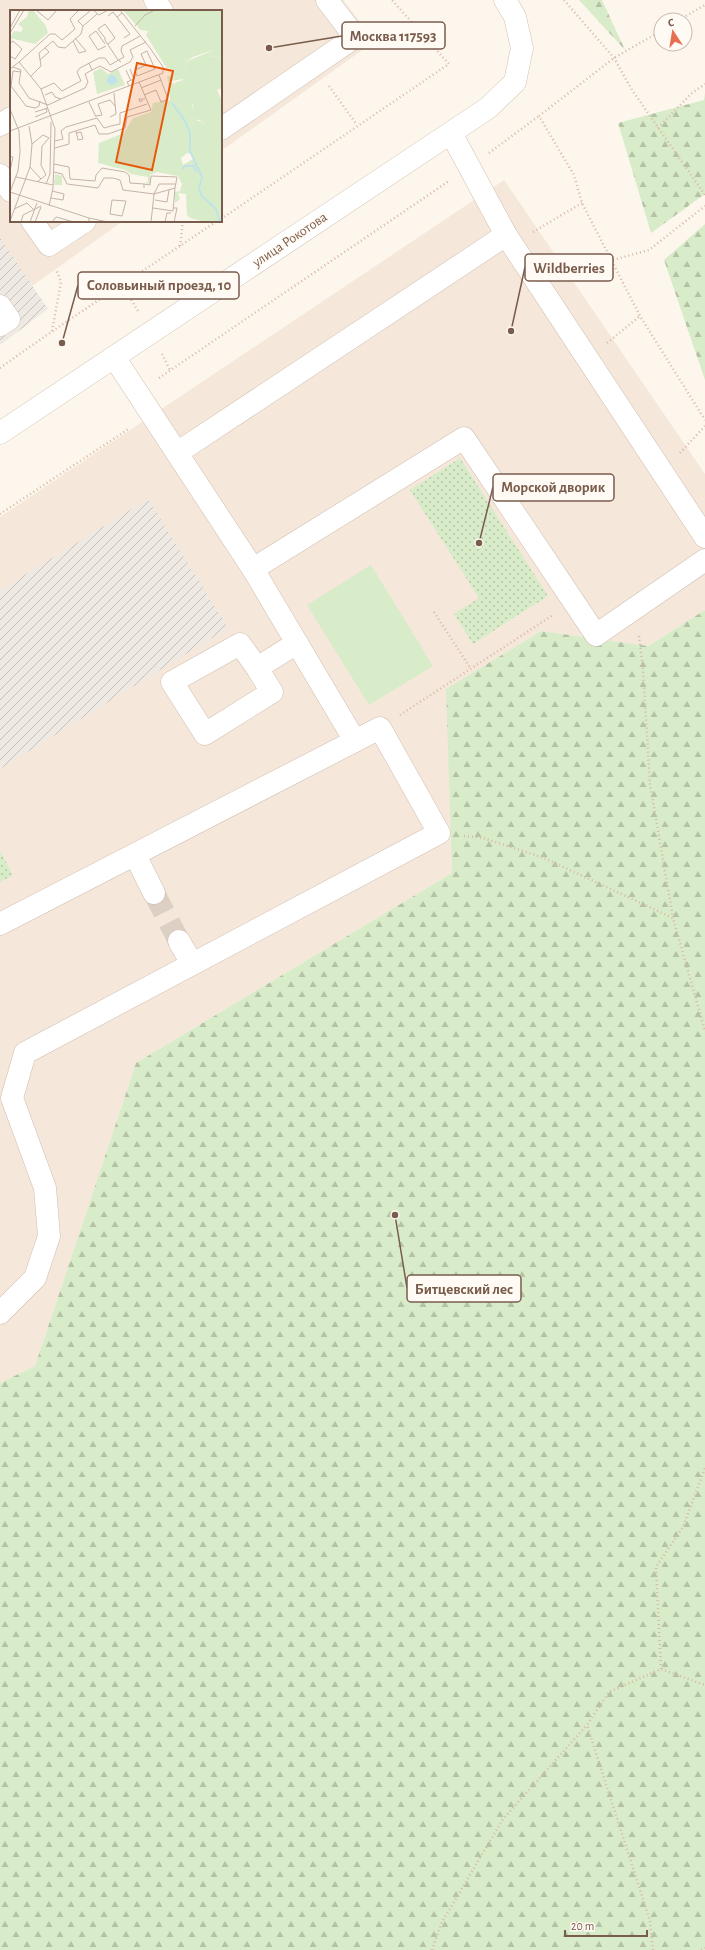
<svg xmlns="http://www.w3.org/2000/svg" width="705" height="1950" viewBox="0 0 705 1950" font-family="'Alegreya Sans',sans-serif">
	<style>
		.residential { fill: #f5e8da }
		.industrial { fill: url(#industrial-furrows) }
		.forest { fill: url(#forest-firs) }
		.park { fill: url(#park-dots) }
		.pitch { fill: #d8ecc9 }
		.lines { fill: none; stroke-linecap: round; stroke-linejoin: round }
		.minor-tunnel { stroke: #dcd0c4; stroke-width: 22; stroke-dasharray: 22 11; stroke-linecap: butt }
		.minor-casing { stroke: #d1beb0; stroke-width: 23 }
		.path { stroke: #d9b8a5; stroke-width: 2.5; stroke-dasharray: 1 3; stroke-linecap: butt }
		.minor { stroke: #fff; stroke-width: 22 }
		.labels { text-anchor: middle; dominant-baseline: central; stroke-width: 3; stroke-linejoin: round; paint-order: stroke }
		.street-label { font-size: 14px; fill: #7a5c4d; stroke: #fffaf3 }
		.inset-river { fill: none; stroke: #bfe3e8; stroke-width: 2 }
		.inset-road { fill: none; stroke: #c5b3a7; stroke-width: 1 }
		.view { fill: #e8590c; fill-opacity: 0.15; stroke: #e8590c; stroke-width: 2 }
		.inset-edge { fill: none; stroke: #7a5c4d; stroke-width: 2 }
		.leader { fill: none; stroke: #7a5c4d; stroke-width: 1.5 }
		.callout-dot { fill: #7a5c4d; stroke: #fffaf3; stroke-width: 1.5 }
		.callout { fill: #fffaf3; stroke: #7a5c4d; stroke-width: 1.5 }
		.callout-label { font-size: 15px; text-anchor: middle; font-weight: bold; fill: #7a5c4d }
	</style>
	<defs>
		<pattern id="industrial-furrows" width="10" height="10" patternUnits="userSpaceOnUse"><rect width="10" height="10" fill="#efe9e4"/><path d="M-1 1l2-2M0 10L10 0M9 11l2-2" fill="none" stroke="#c7c0bb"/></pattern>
		<pattern id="forest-firs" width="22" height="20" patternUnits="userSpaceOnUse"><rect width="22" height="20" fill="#d8ecc9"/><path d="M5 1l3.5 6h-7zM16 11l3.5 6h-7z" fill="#b4c2a5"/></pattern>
		<pattern id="park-dots" width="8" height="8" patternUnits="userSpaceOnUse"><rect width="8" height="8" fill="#d8ecc9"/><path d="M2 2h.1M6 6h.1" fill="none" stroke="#b4c2a5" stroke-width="1.8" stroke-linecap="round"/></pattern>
	</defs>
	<rect width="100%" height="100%" fill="#fdf6ec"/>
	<g class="residential">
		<path d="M0,0H343L375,41L221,151V11H11V221H123L0,309Z"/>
		<path d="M504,180L705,474V610L648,646L541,631L447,689L452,873L136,1063L35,1366L0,1383V517Z"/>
	</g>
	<g class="industrial">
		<path d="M0,238L48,309L0,345Z"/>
		<path d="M148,499L228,628L0,769V590Z"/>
	</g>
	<g class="forest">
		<path d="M579,0H602L625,50Z"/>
		<path d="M705,93V194L651,233L618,123L704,100Z"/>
		<path d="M705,224V380L664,260Z"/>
		<path d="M705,610V1950H0V1383L35,1366L136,1063L452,873L446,689L541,631L648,646Z"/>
	</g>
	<g class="park">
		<path d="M460,458L548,596L473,644L454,614L479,598L410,490Z"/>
		<path d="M0,851L13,875L0,882Z"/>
	</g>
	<path class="pitch" d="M371,565L433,666L369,705L307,605Z"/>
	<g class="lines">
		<path class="minor-tunnel" d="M154,893L179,941"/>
		<defs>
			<g id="minor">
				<path d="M155,0L162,11"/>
				<path d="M0,125L11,118"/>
				<path d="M221,129L355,37L327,0"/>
				<path d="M451,133L506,235L705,537"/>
				<path d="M0,175L11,191"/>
				<path d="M32,221L49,245L85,221"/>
				<path d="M0,306L9,319L0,325"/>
				<path d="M114,357L253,569L355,741"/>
				<path d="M0,433L488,108L515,82L522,48L515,17L505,0"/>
				<path d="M177,453L506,235"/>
				<path d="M253,569L464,438L596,635L705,560"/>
				<path d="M257,668L272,692L205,734L172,682L240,644L257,668L297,643"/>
				<path d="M135,855L154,893"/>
				<path d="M0,924L380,728L439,833L25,1053L12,1098L45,1188L49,1236L35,1278L0,1313"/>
				<path d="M179,941L192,964"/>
			</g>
		</defs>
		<use href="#minor" class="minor-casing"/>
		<g class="path">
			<path d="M564,0L614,58L632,90L705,195"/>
			<path d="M679,20L705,5"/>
			<path d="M661,31L614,58L539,116L574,175L582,203L640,316L705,420"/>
			<path d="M329,86L357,125"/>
			<path d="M658,128L692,93L705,84"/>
			<path d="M489,153L539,116"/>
			<path d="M221,219L449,64L392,0"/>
			<path d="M533,232L582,203"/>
			<path d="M180,246L183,221"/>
			<path d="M613,260L649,250L705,206"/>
			<path d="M123,286L138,311"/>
			<path d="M52,331L61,282L56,269"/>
			<path d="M607,343L640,316"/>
			<path d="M162,354L170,370"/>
			<path d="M0,368C71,317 145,270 217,221"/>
			<path d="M159,378L449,181"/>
			<path d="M680,453L705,426"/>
			<path d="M0,514L130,428"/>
			<path d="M434,612L471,669"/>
			<path d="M639,636L643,669L650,784L673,918"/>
			<path d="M400,715L553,615"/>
			<path d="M464,836L483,838L544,858L673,918L705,1031"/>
			<path d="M661,1669L656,1567L683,1527L705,1468"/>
			<path d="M432,1950L442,1922L503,1819L587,1725"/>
			<path d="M653,1950L650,1921L587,1725L609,1692L661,1669L705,1685"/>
			<path d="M701,1950L705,1948"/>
		</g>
		<use href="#minor" class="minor"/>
	</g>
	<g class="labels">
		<g class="street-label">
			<text transform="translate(290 240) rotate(-34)">улица Рокотова</text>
		</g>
	</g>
	<g transform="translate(10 10)">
		<rect width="212" height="212" fill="#fdf6ec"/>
		<path d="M113,0H143L126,15ZM204,40L200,47L212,46V78L207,80L212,91V89V108L196,118L192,111L186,109V105L189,104L184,103L182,87H173L164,73L173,70L170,63L176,58L175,52ZM45,164L52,166V175H44Z" fill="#d8ecc9"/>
		<path d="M19,0H23L36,16L38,23L25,34L0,28L4,21L11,22L13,18L8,14L17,7ZM143,0H212V46L200,47L203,40L183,47L175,52L176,58L170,63L177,68L158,72L157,66H162L164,60L158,58L159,62L136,25L138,21L130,20L127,16V13ZM161,72L173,81V86L182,83V86L184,83L189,92L182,95L184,102L186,101L189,104L186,106L187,111H191L196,117L212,108V212H195L180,208L177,205L176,184L168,183L170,189L165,193V182L170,181L172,174L168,166L147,162L140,165V174L135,173L138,172V167L121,164L115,160L88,153L89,133L114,123L123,108L141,102L143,93L160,90L158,73ZM177,143L181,144L183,149L173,155L171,148Z" fill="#d8ecc9" fill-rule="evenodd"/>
		<path d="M91,58L98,64L108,59L115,75L87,84L83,62Z" fill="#d8ecc9"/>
		<path d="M97 70a5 5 0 1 1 10 0a5 5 0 1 1-10 0Z" fill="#bfe3e8"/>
		<path class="inset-river" d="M162,93L175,111L180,123V141L192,167L189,178L191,185L206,199L210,212M172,159L175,156H184L186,162"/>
		<path class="inset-road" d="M26,0L38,10L47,0M83,0L89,5L98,0M112,3L107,7L120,24L114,28M98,6L103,2L107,7M73,16L87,4M125,16L135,5L145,0M0,18L10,0M0,23L14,0M63,31L69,43L76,41L65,28M0,33L3,31L12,39L5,49L0,46M95,34L86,21L79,26L88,40L96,36M98,34L105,28L95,14L88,19L95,28V30L108,50L111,52M137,41L145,59L127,66L125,60L136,55L131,44ZM30,50L39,42L35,38M9,52L40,24H45L52,30L65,19L60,9L69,0M3,57L11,60L9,73L19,88L38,95L51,89M0,59L9,52L31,79L45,119L43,178L39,196M82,60L90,56L101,62L120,52L123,47L120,40L136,32M116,60L121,71M11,62L3,61L1,76L16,96L25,98L29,96L30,91M21,66L31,56L29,43L43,31L48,37L55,38L71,24L73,16L68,11L81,0M119,76L117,72L124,69L120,59M131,78L151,70M31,79L44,73L52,81L71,71L67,62L70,58L89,48H95L100,55L114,47L111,41L112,36L130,26M35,85L42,82L45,87L51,89L75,78L78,72L75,64L82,60L79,53M134,85L146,80L151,92L158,89L149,65M133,90L130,92L129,89H135M79,92L86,107M0,99L9,121L10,142L8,161L0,182M25,102L38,98M86,106L92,105L88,94L100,90L105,96M25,107L37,102L36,98M100,107L106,104L104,83M0,121L153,63V57L140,38L110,0M66,121L68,130L73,129L71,122L67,123M45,131L53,129L51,121L56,117L87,108L94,118L101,116L110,114V103L137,94M22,134L33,125L39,128L32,136L31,155L36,165L27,172M45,138L59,134V123L85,115L89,124H98L115,118L117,107L141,100L129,72M0,146L3,147L0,161M44,154L59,157L60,169L85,171L86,165L92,158L115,162L119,165L120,173L134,174V178M20,157L31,169M44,162L52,164L57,174L88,178L94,168H103L110,170L113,180L144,184L141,212M6,167L43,175M36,174L40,164L41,112M134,174L140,175L141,166L167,167L165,178L144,184L149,174H165M0,182L79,208V212M41,188L53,190L54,184L42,181M102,190L116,191L112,206L100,204ZM145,190L157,192L159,180M143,198L163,201L165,178M163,198H167L164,212M4,199L17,193L24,200M79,208L98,212M0,211L20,157L22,134L19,116M11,212L13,205L31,196M20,212L27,193M25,212L31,197M42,212L46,207L64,212M155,212L157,203H161"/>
		<path class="view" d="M127,53L163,61L142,160L106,152Z"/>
		<rect width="212" height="212" class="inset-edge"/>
	</g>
	<path class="leader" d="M269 48L342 36M511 331L525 267M62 343L78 285M479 543L493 487M395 1215L407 1288"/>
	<g class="callout-dot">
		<circle cx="269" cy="48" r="4"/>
		<circle cx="511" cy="331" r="4"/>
		<circle cx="62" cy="343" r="4"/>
		<circle cx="479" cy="543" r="4"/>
		<circle cx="395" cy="1215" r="4"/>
	</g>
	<g class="callout">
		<rect x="342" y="22" width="103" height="27" rx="4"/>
		<rect x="525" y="254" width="88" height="27" rx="4"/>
		<rect x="78" y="272" width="161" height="27" rx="4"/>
		<rect x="493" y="474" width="121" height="27" rx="4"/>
		<rect x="407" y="1275" width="114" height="27" rx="4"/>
	</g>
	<g class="callout-label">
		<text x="393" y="41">Москва 117593</text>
		<text x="569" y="273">Wildberries</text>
		<text x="159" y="290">Соловьиный проезд, 10</text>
		<text x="553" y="492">Морской дворик</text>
		<text x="464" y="1294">Битцевский лес</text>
	</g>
	<g transform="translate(673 32) rotate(348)"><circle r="19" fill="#fffaf3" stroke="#cabbb1"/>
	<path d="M0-3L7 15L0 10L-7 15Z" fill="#e76f51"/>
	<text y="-6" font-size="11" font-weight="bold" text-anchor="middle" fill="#7a5c4d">С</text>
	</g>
	<path d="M565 1930v6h82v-6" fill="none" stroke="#7a5c4d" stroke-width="2"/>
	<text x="571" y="1930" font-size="12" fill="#7a5c4d" stroke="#fffaf3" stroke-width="3" paint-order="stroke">20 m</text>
</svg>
